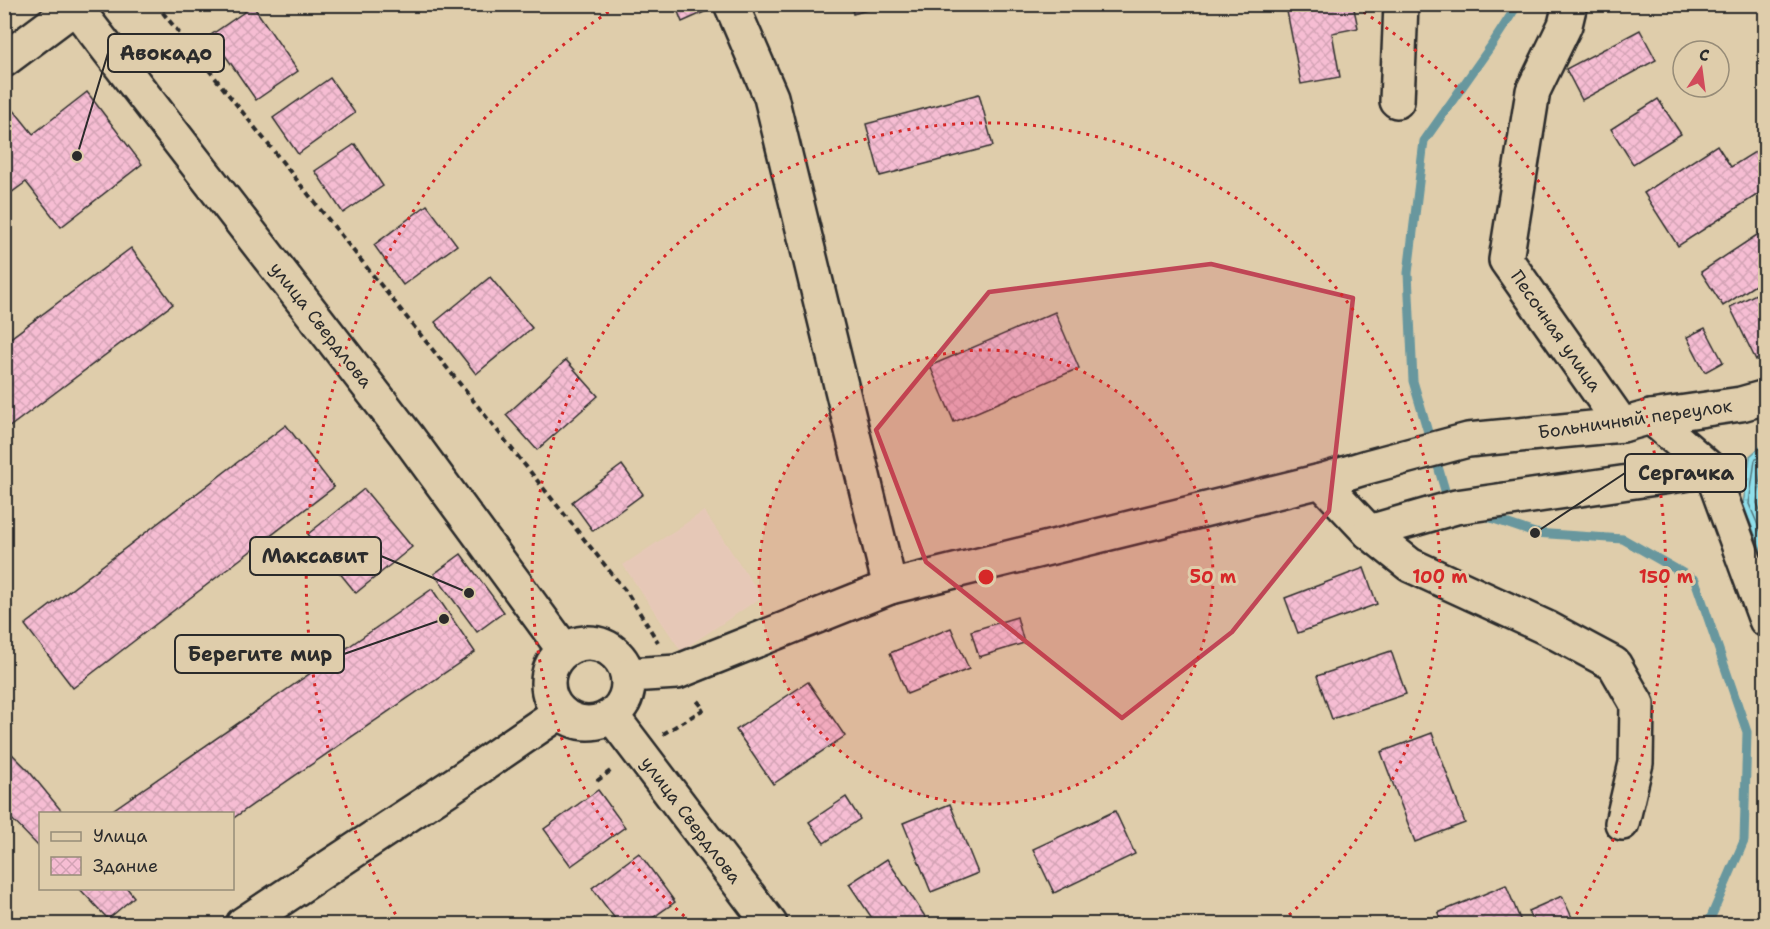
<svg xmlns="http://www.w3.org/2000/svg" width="1770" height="929" viewBox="0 0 1770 929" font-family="'Shantell Sans',sans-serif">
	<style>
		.built { fill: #e6c8b7 }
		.water { fill: url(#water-ripples); stroke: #67979e; stroke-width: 1.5 }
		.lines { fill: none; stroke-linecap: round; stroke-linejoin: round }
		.shore { stroke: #537378; stroke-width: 1.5 }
		.stream { stroke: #67979e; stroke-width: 9 }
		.building { fill: url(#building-cross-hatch); stroke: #2b2b2b; stroke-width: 1.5 }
		.minor-casing { stroke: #2b2b2b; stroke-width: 38 }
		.path { stroke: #2b2b2b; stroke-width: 4; stroke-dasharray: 6 4.5; stroke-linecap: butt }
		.minor { stroke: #dfcdab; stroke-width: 33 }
		.marked { fill: #c04656; fill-opacity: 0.2; stroke: #c04656; stroke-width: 4.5; stroke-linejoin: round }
		.ring { fill: none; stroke: #d62828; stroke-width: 3; stroke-dasharray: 3 6 }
		.labels { text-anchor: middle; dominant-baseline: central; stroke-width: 6; stroke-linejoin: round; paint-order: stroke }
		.street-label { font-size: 18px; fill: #2b2b2b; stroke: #dfcdab }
		.centre { fill: #d62828; stroke: #dfcdab; stroke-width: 3 }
		.ring-label { font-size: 18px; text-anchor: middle; font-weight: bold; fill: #d62828; stroke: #dfcdab; stroke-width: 6; stroke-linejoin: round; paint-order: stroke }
		.leader { fill: none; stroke: #2b2b2b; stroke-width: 2 }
		.callout-dot { fill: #2b2b2b; stroke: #dfcdab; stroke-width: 2 }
		.callout { fill: #dfcdab; stroke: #2b2b2b; stroke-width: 2 }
		.callout-label { font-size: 20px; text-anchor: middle; font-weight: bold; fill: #2b2b2b }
	</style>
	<defs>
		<pattern id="water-ripples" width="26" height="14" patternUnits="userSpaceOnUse" patternTransform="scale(1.5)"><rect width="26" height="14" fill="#8fdfeb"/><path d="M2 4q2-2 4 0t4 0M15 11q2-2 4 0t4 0" fill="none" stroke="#7cc0ca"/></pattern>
		<pattern id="building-cross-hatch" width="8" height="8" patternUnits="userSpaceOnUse" patternTransform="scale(1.5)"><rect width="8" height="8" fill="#f6bdd3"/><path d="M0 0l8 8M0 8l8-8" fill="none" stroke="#d3a3b5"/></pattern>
	</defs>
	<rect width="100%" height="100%" fill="#dfcdab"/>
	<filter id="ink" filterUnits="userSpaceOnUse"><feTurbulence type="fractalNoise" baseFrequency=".0167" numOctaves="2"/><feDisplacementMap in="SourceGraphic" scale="12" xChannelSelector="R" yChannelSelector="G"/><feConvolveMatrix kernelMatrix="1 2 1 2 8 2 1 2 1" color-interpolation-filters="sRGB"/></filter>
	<g filter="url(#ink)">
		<path class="built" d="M704,511L762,597L681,651L623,565Z"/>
		<path class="water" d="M1765,443V554L1762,552L1743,505L1750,456Z"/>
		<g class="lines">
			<g class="shore">
				<path d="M1766,451L1755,460L1749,504L1766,544"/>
				<path d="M1766,461L1762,464L1757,503L1766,524"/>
			</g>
			<g class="stream">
				<path d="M1449,504L1413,381L1408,273L1424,141L1491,46L1518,4"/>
				<path d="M1482,515L1535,533L1623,539L1695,580L1747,732L1744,841L1708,924"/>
			</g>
		</g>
		<g class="building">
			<path d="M675,4H709L711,9L682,22Z"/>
			<path d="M851,4H888L853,14Z"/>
			<path d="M1292,4H1353L1358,28L1332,33L1340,77L1301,84L1286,6Z"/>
			<path d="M253,6L298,71L256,100L211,35Z"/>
			<path d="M1640,30L1656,60L1582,100L1566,69Z"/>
			<path d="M330,78L355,113L298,154L273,118Z"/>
			<path d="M87,92L142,164L61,227L26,182L4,198V98L33,134Z"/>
			<path d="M979,94L993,146L880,176L866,124Z"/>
			<path d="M1658,99L1681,134L1633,164L1611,129Z"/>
			<path d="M355,144L383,186L343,213L315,171Z"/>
			<path d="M1717,145L1731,167L1766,145V189L1678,246L1644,193Z"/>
			<path d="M427,205L457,245L403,285L374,245Z"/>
			<path d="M1766,229V278L1723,306L1701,272Z"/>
			<path d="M131,248L173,304L4,431V343Z"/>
			<path d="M490,277L532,328L476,374L435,322Z"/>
			<path d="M1766,289V355L1756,360L1730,307Z"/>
			<path d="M1055,312L1079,368L954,422L930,366Z"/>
			<path d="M1705,328L1723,362L1705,372L1687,337Z"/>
			<path d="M566,360L598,396L537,450L506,415Z"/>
			<path d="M286,425L334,487L73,688L25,625Z"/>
			<path d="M622,465L643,494L593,531L572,502Z"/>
			<path d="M364,489L412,547L356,593L308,534Z"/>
			<path d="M461,554L504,612L477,632L434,574Z"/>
			<path d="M1364,568L1377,604L1298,633L1285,598Z"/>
			<path d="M432,589L475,652L232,819V814H107Z"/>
			<path d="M1017,617L1024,643L979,657L971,631Z"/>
			<path d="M951,628L969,669L907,694L890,653Z"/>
			<path d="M1391,651L1406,694L1332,719L1317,676Z"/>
			<path d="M808,682L845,736L773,784L736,730Z"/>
			<path d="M1432,733L1465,823L1415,842L1381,752Z"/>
			<path d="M4,746L28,770L64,814H40V848L4,811Z"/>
			<path d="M598,790L625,827L571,866L544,829Z"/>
			<path d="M846,797L860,819L824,843L809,822Z"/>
			<path d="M950,804L978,873L931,892L903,823Z"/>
			<path d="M1115,811L1135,854L1054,893L1033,849Z"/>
			<path d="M639,853L675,902L644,924H619L592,888Z"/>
			<path d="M887,859L930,924H876L849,884Z"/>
			<path d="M1506,885L1522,924H1442L1438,913Z"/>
			<path d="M79,888H127L134,897L108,919Z"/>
			<path d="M1562,896L1575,924H1534L1528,911Z"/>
		</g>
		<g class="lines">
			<defs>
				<g id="minor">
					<path d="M73,4L407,436L564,650"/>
					<path d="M731,4L771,97L890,587"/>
					<path d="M1570,4L1565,25L1533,91L1506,260L1622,425"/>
					<path d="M4,60L75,7"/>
					<path d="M1397,101L1401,4"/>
					<path d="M1651,417L1711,470L1766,620"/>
					<path d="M1321,481L1369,532L1410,565L1547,628L1614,664L1637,704L1636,763L1622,823"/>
					<path d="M1369,532L1456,507L1711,470"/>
					<circle cx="588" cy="683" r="40"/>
					<path d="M629,675L677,672L890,587L1321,481L1367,467L1468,440L1622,425L1651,417L1741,404L1766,397"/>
					<path d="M612,716L770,924"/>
					<path d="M243,924L461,780L560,712"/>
				</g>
			</defs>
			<use href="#minor" class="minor-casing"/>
			<g class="path">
				<path d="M156,4L628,594L658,642"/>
				<path d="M663,734L704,709L695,698"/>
				<path d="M597,781L613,769"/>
			</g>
			<use href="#minor" class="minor"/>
		</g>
	</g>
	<path class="marked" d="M1211,264L1353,298L1329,511L1232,632L1122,718L926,562L876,430L989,292Z"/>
	<circle cx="986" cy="577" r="227" fill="#d62828" fill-opacity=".12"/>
	<g class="ring">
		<circle cx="986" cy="577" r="227"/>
		<path d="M691 922A454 454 0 1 1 1281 922"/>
		<path d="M400 922A680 680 0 0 1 616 7M1356 7A680 680 0 0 1 1572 922"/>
	</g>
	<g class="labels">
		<g class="street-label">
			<text transform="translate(321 325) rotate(52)">улица Свердлова</text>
			<text transform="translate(1556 331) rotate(55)">Песочная улица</text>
			<text transform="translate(1635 419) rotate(-8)">Больничный переулок</text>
			<text transform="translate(691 820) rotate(53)">улица Свердлова</text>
		</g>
	</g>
	<circle cx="986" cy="577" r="9" class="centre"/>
	<g class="ring-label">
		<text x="1213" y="583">50 m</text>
		<text x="1440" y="583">100 m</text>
		<text x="1666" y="583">150 m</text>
	</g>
	<path class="leader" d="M77 156L108 53M1535 533L1625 473M469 593L381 556M444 619L344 654"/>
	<g class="callout-dot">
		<circle cx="77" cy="156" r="6"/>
		<circle cx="1535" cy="533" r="6"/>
		<circle cx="469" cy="593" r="6"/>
		<circle cx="444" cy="619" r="6"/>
	</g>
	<g class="callout">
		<rect x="108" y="34" width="116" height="38" rx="6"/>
		<rect x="1625" y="454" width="121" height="38" rx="6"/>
		<rect x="250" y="537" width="131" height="38" rx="6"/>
		<rect x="175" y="635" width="169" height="38" rx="6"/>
	</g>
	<g class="callout-label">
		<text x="166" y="60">Авокадо</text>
		<text x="1686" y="480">Сергачка</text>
		<text x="315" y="563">Максавит</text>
		<text x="260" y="661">Берегите мир</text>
	</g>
	<rect width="1770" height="929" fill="none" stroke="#dfcdab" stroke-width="24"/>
	<rect x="12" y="12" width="1746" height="905" fill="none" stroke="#2b2b2b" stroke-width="2" filter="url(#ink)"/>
	<rect x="39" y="812" width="195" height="78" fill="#dfcdab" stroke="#978c78" stroke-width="1.5"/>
	<rect x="51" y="832" width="30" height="9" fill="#dfcdab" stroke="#978c78" stroke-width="1.5"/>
	<text x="93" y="842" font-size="18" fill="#2b2b2b">Улица</text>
	<rect x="51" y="857" width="30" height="18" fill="url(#building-cross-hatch)" stroke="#978c78" stroke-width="1.5"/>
	<text x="93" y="872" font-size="18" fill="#2b2b2b">Здание</text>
	<g transform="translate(1701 69) rotate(13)"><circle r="28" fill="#dfcdab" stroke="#978c78" stroke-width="1.5"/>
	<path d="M0-4.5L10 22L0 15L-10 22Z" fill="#d1495b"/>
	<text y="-9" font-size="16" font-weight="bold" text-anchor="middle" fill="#2b2b2b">С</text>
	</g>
</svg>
